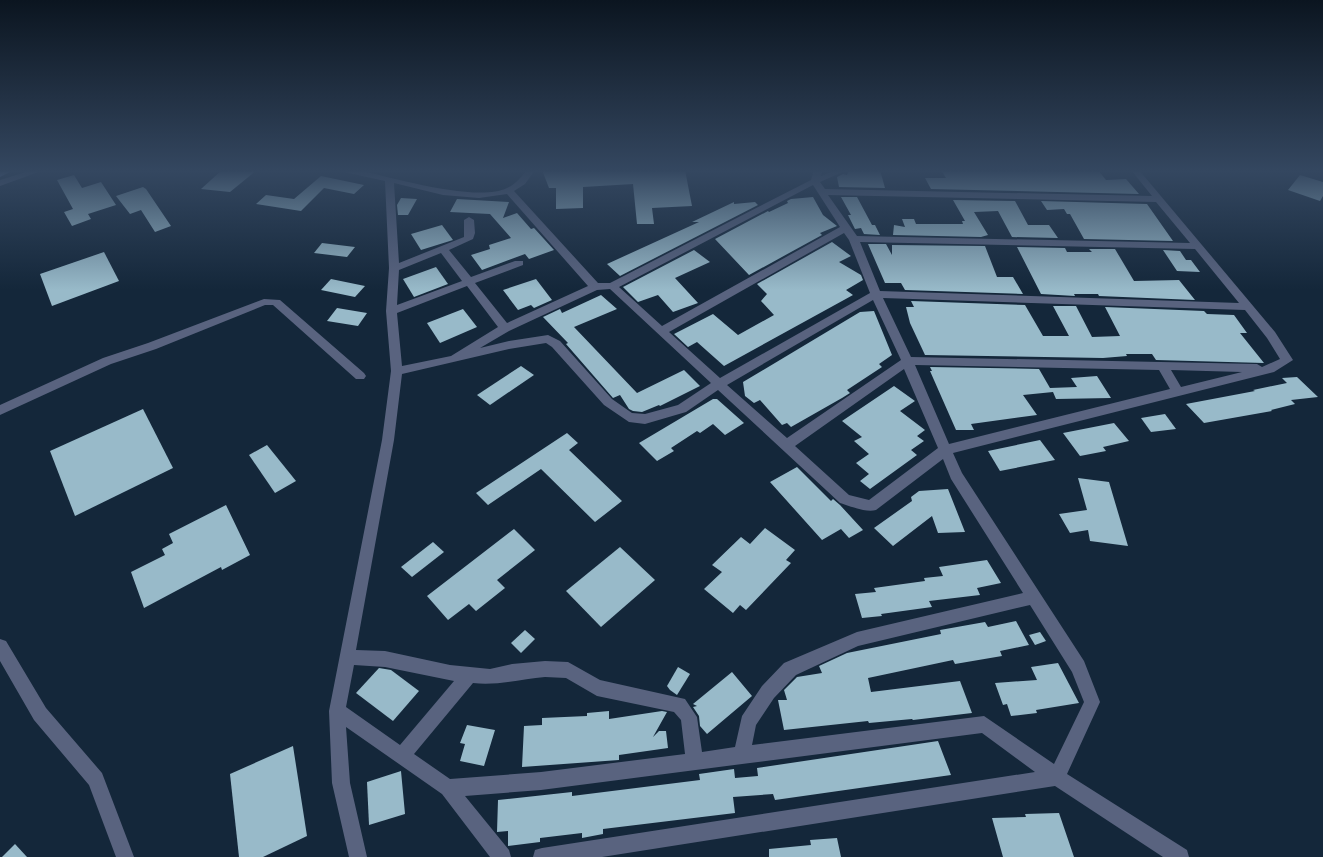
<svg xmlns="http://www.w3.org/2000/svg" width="1323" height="857" viewBox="0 0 1323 857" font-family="Inter,sans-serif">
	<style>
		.building { fill: #98bac9 }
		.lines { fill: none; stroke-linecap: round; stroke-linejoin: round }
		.street { fill: #59637f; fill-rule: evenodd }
		.primary { fill: #8ba0d9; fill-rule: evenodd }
	</style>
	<rect width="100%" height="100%" fill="#14273a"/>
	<g class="building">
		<path d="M222,170H257L230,192L201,189Z"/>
		<path d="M542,170H685L692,206L652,208L654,224H637L633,184L583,187V208L556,209V188H549Z"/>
		<path d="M849,170H880L885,188L839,187L837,177L843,174L847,175Z"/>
		<path d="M941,170H1098L1106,180L1126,179L1139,194L931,189L925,178H946Z"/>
		<path d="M74,175L82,188L101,182L116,205L88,214L91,219L72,226L64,212L73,209L57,180Z"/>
		<path d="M1300,175L1323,182V196L1320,201L1288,190Z"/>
		<path d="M321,176L364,185L354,194L324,188L301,211L256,204L266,195L294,199Z"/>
		<path d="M143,187L146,189L171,226L155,232L141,210L130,214L116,196Z"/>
		<path d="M813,197L823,215L837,226L820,233L822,235L749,275L715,239L768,211L769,212L788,203L787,201L791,199Z"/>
		<path d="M841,197H857L872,225H875L880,235L864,234L861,228L855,229L848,215H851Z"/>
		<path d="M401,198L417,199L408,215H398L397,205Z"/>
		<path d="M457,199L509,202L503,218L517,213L531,229L534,228L554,250L529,259L525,254L482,270L471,255L490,249L489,245L511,238L490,214L450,212Z"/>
		<path d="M953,200L1015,201L1028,225H1049L1058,238L1012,237L998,211L974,212L988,235L981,237L893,235L894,225L905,227L902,219H914L916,224H963L962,221H965Z"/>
		<path d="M1041,201L1147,204L1173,241L1084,239L1070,214H1067L1064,209L1047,210Z"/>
		<path d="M734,202V204L755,202L758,205L620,276L607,264L699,222H692Z"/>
		<path d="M442,225L453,240L421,250L411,234Z"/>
		<path d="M832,242L851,256L839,262L861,275L863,280L846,290L853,295L724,366L697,342L688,347L674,334L713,314L738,335L774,315L761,301L767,294L757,284Z"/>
		<path d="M322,243L355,247L347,257L314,253Z"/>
		<path d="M868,244H886L892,255V245L985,246L997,277H1013L1023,294L905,290L901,283H885Z"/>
		<path d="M1017,247L1065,248L1067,252H1092L1089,249H1115L1134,281L1179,280L1195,300L1099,296L1098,294H1074L1075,296L1041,294Z"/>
		<path d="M694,250L710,262L675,278L698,303L673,312L658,295L638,302L623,287Z"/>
		<path d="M1163,250L1180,251L1186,260H1191L1200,272L1177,271Z"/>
		<path d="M104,252L119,281L52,306L40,274Z"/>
		<path d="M436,267L448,284L414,297L403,279Z"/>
		<path d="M331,279L365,286L355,297L321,290Z"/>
		<path d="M536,279L552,300L534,308L531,305L518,310L503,290Z"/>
		<path d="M601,295L617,309L574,327L637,393L684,370L700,386L660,406L659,405L642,412L633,411L629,409L620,395L613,398L566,344L568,343L543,317L560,309L562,313Z"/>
		<path d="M911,301L1025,305L1043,336H1069L1053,306H1076L1092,337L1120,336L1105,307L1204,311L1207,314L1234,315L1247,333H1240L1264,363L1156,360L1152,354H1126L1127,356L1103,358L925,355L910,323L906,307H914Z"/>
		<path d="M337,308L367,313L358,326L327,321Z"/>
		<path d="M463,309L477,327L440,343L427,323Z"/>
		<path d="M874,311L892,355L879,364L882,367L847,390L850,393L842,398L791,427L787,423L782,425L760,400L754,403L745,396L743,382L860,312Z"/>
		<path d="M521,366L534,375L490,405L477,395Z"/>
		<path d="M930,367L1039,369L1050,388L1077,387L1071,378L1097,376L1111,398L1056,399L1053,392L1023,395L1037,415L971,424L974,430H956L930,371H932Z"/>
		<path d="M1297,377L1318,397L1291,400L1295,404L1271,410L1272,411L1204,423L1186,404L1255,391L1253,390L1287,383L1282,378Z"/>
		<path d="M894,386L915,401L900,411L925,430L917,436L924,441L911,450L917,455L870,489L860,481L869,474L856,463L869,454L854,441L862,437L842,421Z"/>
		<path d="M713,399H717L744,423L725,435L713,424L700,433L697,431L671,448L674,451L657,461L639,443Z"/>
		<path d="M143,409L173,468L75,516L50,451Z"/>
		<path d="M1165,414L1176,429L1151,432L1141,418Z"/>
		<path d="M1114,423L1129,441L1103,447L1106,451L1080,456L1063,433Z"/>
		<path d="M567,433L578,443L569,450L622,501L595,522L541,469L488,505L476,493Z"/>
		<path d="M1040,440L1055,460L1000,471L988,451Z"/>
		<path d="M267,445L296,481L275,493L249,455Z"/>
		<path d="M797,467L831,501L833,499L840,505L863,530L849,538L841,529L822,540L770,482Z"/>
		<path d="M1078,478L1109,482L1128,546L1090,541L1088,530L1070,533L1059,514L1087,510Z"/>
		<path d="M948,489L965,532L938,533L932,516L893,546L874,528L912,501L911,497L919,491Z"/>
		<path d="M226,505L250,555L222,570L221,567L144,608L131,572L165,555L162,549L173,543L169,534Z"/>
		<path d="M765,528L795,550L786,560L791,563L746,610L740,605L733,613L704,589L722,572L712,565L741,537L750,544Z"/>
		<path d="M514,529L535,550L497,580L505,588L476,611L469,604L448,620L427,596Z"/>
		<path d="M433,542L444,552L412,577L401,567Z"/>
		<path d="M620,547L655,580L601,627L566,591Z"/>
		<path d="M987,560L1001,583L977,588L980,595L929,601L932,607L881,614L882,616L862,618L855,594L876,592L874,588L925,581L924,578L943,576L939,567Z"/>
		<path d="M1016,621L1029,645L1000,651L1002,656L955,664L953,660L868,678L871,692L960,681L972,713L913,720L912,719L869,723L868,721L784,730L778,700H787L784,690L797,677L822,673L819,666L847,653L941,634L940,630L985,622L988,627Z"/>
		<path d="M525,630L535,639L521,653L511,643Z"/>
		<path d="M1040,632L1046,641L1035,645L1029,635Z"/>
		<path d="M1058,663L1079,703L1036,710L1037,713L1011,716L1007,704L1003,705L995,683L1037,680L1031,667Z"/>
		<path d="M678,667L690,674L677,695L670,690L667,686Z"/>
		<path d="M379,668L391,670L419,691L393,721L356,693Z"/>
		<path d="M732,672L752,696L707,734L700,726L699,716L693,707L697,706L693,704Z"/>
		<path d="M609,711V719L662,711L667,712L653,737L659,731H666L668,748L619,755V760L522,767L524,726L542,725V718L587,716V713Z"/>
		<path d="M467,725L495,730L484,766L460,761L465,744L460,743Z"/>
		<path d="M938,741L951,775L775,800L773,794L733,797L735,813L603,829V834L582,838V833L540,838V842L508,846V831L497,832L498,800L572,792V796L700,780L699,774L734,769L735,778L758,776L757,768Z"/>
		<path d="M293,746L307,836L263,857H239L230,774Z"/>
		<path d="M401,771L405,814L369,825L367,782Z"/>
		<path d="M1059,813L1074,857H1003L992,818L1026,817L1025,814Z"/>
		<path d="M837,838L841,857H769V849L811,845L810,840Z"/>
		<path d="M15,844L27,857H2Z"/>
	</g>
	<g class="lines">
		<g class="street">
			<path d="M32,170H44L0,186V180Z"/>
			<path d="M343,170H357C391,177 477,203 507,188C516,184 521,177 527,170H535L525,184L514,191L598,283H610L811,180L814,170H822L821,176L836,170H847L820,182L825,189L1152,196L1131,170H1139L1275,332L1293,360L1274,372L953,453L962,473L1084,661L1100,702L1067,774L1187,850L1189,857H1163L1055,786L602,857H533L535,850L542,848L1035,772L982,733L541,790L465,796L509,850L511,857H490L442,794L346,727L350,783L367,857H349L332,783L329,711L382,440L391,371L386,311L389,268L385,181L344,172ZM394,183L443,195L479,198L507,194L588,286L507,323L475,283L523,265V261H515L471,277L449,250L473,239L475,233L474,220L469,217L464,220V237L399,263ZM813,185L840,227L662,326L619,287ZM828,195L1156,202L1190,243L857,236ZM844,233L849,240L870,293L720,378L669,332ZM860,242L1195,249L1239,303L880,291ZM441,253L462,281L397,305L399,270ZM467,286L498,327L451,356L402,366L397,313ZM610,289L711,383L678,405L645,414L632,413L612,399L560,341L548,335L509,341L480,348L509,331L597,290ZM883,298L1245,310L1267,338L1280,359L1262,367L1257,364L911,357ZM873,300L901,360L787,438L727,385ZM546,343L552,347L604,405L629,422L645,424L686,412L718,390L840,503C850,506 866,513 876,510L943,459L951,479L1023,593L857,632L784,663L762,686L742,716L735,747L702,752L697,717L685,699L600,680L568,662L545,661L512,664L490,669L450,665L385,651L356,650L394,440L402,374L509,349ZM915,365L1159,370L1170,389L949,444ZM904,369L938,448L869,500L849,495L795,446ZM1171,370L1242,372L1181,387ZM1030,605L1072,672L1084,702L1054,764L984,716L752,745L756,725L774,698L796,675L858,646ZM354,665L385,667L454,681L400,745L346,707ZM545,677L566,678L597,696L674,712L681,720L685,754L541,772L450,779L414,754L473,683C497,686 521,679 545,677Z"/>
			<path d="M264,299L280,300L364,373L366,376L364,379H356L273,305H265L156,349L111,364L0,415V405L103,358L148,343Z"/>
			<path d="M0,639L6,641L46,708L102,773L134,857H116L89,785L34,720L0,661Z"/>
		</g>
		<path class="primary" d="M3,170H14L0,177V171Z"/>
	</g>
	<linearGradient id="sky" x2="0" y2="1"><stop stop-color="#0b1520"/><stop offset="0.59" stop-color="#344760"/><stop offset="1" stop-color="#344760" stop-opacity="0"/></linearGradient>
	<rect width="1323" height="290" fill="url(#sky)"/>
</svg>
